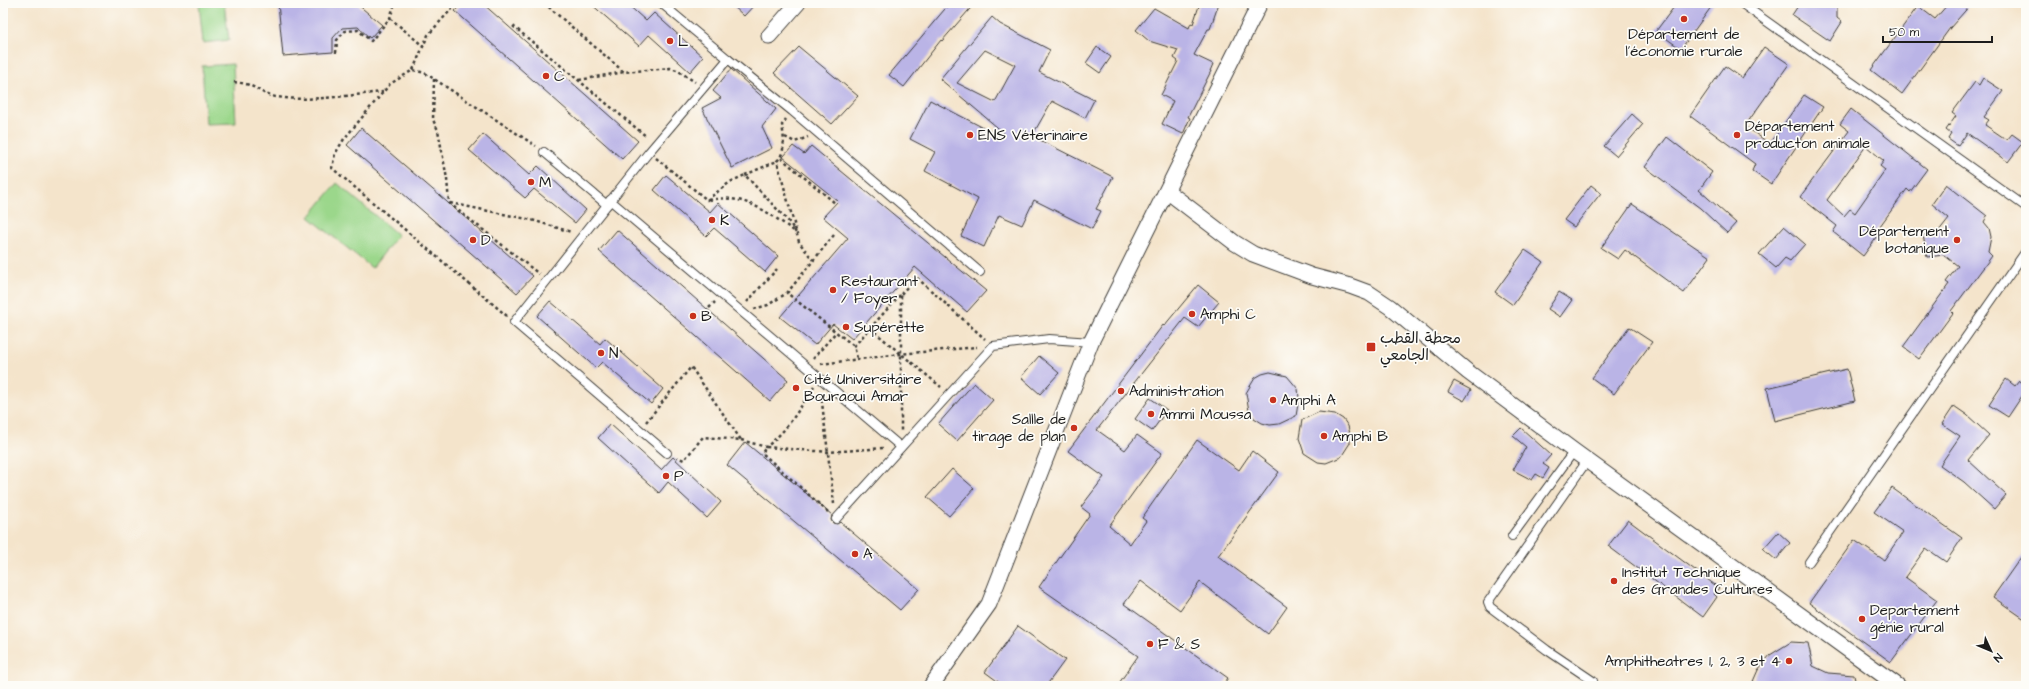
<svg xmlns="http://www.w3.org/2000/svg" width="2029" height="689" viewBox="0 0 2029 689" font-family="'Architects Daughter','Playpen Sans Arabic',sans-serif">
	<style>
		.green { fill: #9bd78b; stroke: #5c7a54 }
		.building { fill: #bab4e6; fill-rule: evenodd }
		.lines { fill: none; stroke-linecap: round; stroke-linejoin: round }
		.service-casing { stroke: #3c3a36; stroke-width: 10 }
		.minor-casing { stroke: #3c3a36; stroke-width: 17 }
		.path { stroke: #3c3a36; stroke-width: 2.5; stroke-dasharray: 3 3; stroke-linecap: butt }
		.service { stroke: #fff; stroke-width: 8 }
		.minor { stroke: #fff; stroke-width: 15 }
		.poi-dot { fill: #c8321e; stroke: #fdfcf7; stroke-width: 1.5 }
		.labels { text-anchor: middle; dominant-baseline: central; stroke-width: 3.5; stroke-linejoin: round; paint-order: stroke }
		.poi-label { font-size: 15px; fill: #1c1c1c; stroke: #fdfcf7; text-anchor: start }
	</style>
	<rect width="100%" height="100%" fill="#fdfcf7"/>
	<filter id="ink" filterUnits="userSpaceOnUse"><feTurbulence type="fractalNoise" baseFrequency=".025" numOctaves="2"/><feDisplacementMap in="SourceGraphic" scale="8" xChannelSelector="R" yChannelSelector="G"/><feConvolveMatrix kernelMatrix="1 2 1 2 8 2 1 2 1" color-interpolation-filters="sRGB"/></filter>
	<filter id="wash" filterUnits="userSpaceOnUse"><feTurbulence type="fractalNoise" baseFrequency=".012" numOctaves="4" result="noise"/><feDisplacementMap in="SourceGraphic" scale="16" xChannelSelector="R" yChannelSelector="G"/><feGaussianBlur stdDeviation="0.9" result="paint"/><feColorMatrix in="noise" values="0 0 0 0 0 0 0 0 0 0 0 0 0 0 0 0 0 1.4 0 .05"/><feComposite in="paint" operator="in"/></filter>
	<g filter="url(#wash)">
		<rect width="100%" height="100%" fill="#f4e4cb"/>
		<g class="green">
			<path d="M199,3H224L229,40L203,43Z"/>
			<path d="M233,64L236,123L206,124L202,66Z"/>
			<path d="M337,183L398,235L372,268L309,217Z"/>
		</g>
		<g id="blocks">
			<g class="building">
				<path d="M278,3H356L382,25L370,38L358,27L342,28L333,38V52L283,56Z"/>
				<path d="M462,3H482L638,141L622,159L455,11Z"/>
				<path d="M590,3H626L646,21L654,13L703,57L690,72L649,35L639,46Z"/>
				<path d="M730,3H756L744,16Z"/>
				<path d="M950,3H975L942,41L941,40L904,87L889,75Z"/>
				<path d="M1200,3H1219L1210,29H1208L1194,55L1213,64L1210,71H1211L1188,117L1190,118L1183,134L1162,124L1173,101L1161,95L1178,61L1174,58L1178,50L1149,41L1136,30L1154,8L1189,28L1191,23L1193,24Z"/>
				<path d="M1677,3H1714L1681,49L1656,31Z"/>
				<path d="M1800,3H1837V18L1842,22L1830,41L1792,15Z"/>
				<path d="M1949,3H1972L1950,28L1902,94L1871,70L1918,6L1935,19Z"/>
				<path d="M992,17L1000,24L1050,50L1039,72L1094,100L1085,118L1052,101L1032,136L1113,177L1096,209L1101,211L1092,229L1034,200L1022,225L999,215L984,247L961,236L978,199L925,171L935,152L910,139L930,100L1001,137L1004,133L940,79ZM985,50L1015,65L995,102L957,83Z"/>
				<path d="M799,47L858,96L832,124L774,73Z"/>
				<path d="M1097,47L1111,57L1100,73L1086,63Z"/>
				<path d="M1764,47L1789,64L1745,126L1770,144L1804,95L1823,107L1771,184L1752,171L1755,164L1690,116L1725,66L1742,78Z"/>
				<path d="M731,69L776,109L762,127L772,148L732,168L702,108L721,98L713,91Z"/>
				<path d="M1983,78L2003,91L1984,117L1989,120L1985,125L2007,140L2012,134L2023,142L2008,162L1967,133L1958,146L1948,139L1951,134L1946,130L1956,116L1952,113L1975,82L1979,85Z"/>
				<path d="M1851,109L1927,169L1910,192L1907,189L1877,230L1880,233L1863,256L1833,232L1837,226L1800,197L1849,131L1840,124ZM1866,146L1884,161L1880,166L1885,170L1855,213L1850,209L1844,216L1827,200Z"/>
				<path d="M1632,114L1643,124L1616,156L1604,146Z"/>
				<path d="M361,128L533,276L517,293L347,145Z"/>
				<path d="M483,134L529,175L538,166L586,210L575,223L534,189L525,198L469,150Z"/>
				<path d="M1667,137L1712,172L1699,190L1736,223L1727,233L1700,208L1645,167Z"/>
				<path d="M793,146L804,154L811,146L986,291L967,312L915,267L852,339L833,324L815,345L780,317L848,238L823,217L838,201L783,157Z"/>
				<path d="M666,175L710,212L718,203L778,256L765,272L714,228L706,236L654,190Z"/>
				<path d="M1946,184L1987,216L1984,222L1989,228L1991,237L1988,252L1992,256L1951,311L1953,313L1919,359L1903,347L1949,284L1946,282L1958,266L1944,255L1927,257L1923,235L1938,232L1949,218L1932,204Z"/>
				<path d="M1591,185L1601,193L1574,227L1564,220Z"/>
				<path d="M1632,204L1710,257L1684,293L1625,250L1618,259L1601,248Z"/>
				<path d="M1784,226L1805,244L1790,261L1785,258L1776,268L1759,254Z"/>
				<path d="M617,230L788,380L770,401L599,251Z"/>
				<path d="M1525,250L1543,262L1513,305L1495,292Z"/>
				<path d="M1198,285L1219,302L1198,327L1185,318L1097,430L1125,450L1137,435L1162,453L1109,526L1130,544L1146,521L1142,518L1197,440L1239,470L1252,451L1279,472L1218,556L1287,607L1268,634L1200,582L1180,610L1141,581L1124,604L1228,678L1222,686H1117L1138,656L1039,587L1090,514L1081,507L1104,477L1068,451L1163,325L1164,326Z"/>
				<path d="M1559,292L1572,300L1560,317L1548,309Z"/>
				<path d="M550,301L600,344L605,338L663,389L651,404L602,362L596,368L537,316Z"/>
				<path d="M1629,327L1652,342L1614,394L1592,378Z"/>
				<path d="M1039,356L1059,373L1040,394L1021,377Z"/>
				<path d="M1847,369L1855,401L1775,421L1767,388Z"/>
				<path d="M1270,372L1287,376L1298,389L1299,398L1296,416L1279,424L1270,425L1262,423L1254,418L1249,411L1246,393L1255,378L1262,374Z"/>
				<path d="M2006,379L2015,386L2019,381L2026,385V390L2008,417L1989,405Z"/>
				<path d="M1454,381L1471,390L1464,401L1448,392Z"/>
				<path d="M974,383L993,400L957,441L938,424Z"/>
				<path d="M1150,398L1167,410L1152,431L1135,419Z"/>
				<path d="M1954,406L1967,415L1989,435L1968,460L2006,495L1994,509L1964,482L1940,465L1960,436L1942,424Z"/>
				<path d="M1319,412L1335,414L1343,419L1348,426L1350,434V443L1341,457L1326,463L1318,462L1304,453L1299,438L1302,420Z"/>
				<path d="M610,424L661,470L673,457L721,502L707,518L668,482L659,493L598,438Z"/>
				<path d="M1521,428L1551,455L1543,464L1549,468L1543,478L1536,474L1532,480L1513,470L1526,447L1513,436Z"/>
				<path d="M745,442L832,515L831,520L833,523L837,524L840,522L919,589L900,610L727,465Z"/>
				<path d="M952,469L974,488L949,516L927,497Z"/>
				<path d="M1892,488L1962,538L1946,562L1926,548L1905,577L1937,600L1891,662L1809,603L1854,540L1884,560L1903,532L1874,512Z"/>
				<path d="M1628,520L1719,588L1714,594L1717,597L1703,617L1608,546Z"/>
				<path d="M1778,532L1790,543L1776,560L1763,549Z"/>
				<path d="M2026,550V620L1993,597Z"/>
				<path d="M1018,626L1065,660L1046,686H1004L985,672Z"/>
				<path d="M1791,642L1808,643L1813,666L1828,673L1854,675L1856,686H1751L1758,670L1770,655Z"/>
			</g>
		</g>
	</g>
	<g filter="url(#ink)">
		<use href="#blocks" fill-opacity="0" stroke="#3c3a36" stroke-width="1"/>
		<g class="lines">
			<defs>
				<g id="service">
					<path d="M661,3L728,59"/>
					<path d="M1741,3L2026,207"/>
					<path d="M544,152L607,205"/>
					<path d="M610,200L901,447"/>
					<path d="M667,453L514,322L649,152L728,59L792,111L980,272"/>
					<path d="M1587,461L1488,602L1490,607L1547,650L1593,681"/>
					<path d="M836,519L993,346L1049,339L1091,342"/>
					<path d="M1512,536L1574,451"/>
					<path d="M1809,562L2026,251"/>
				</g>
				<g id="minor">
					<path d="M769,36L798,3"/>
					<path d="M1167,191L1235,243L1253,254L1312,276L1350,286L1369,293L1390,307L1468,372L1574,451L1898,686"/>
					<path d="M931,686L989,604L1091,342L1260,3"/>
				</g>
			</defs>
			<use href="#service" class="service-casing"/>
			<use href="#minor" class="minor-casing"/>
			<g class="path">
				<path d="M544,3L624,72"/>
				<path d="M390,18L423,46"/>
				<path d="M513,26L647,137"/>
				<path d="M336,53L337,40L345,31L358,30L371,41L390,18L395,3"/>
				<path d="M413,70L428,35L457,3"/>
				<path d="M434,79L433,120L438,130L447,179L449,203L539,274"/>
				<path d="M579,80L624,72L670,68L677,70L695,82"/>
				<path d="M234,82C239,83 245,83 249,85C259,89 265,96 277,97C312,102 348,95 383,92"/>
				<path d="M786,119L782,125C784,136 786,153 777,161L799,242L813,260"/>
				<path d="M785,137L795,142L808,137"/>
				<path d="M656,158L707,200L730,182L745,175L790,223L796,233"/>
				<path d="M781,158L835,203"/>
				<path d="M745,175L777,161"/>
				<path d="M709,200C743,193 768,212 794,231"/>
				<path d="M450,203L532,220L571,232"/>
				<path d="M834,235L787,293L836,332"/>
				<path d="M901,294L916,277L985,339"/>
				<path d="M747,302L777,269"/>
				<path d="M709,308L715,302"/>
				<path d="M754,309L768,305L787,293"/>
				<path d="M507,316L332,168L335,154L344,139L390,84L413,70L425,73L536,146"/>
				<path d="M870,328L941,387"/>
				<path d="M857,358L854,346L901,294V431"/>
				<path d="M813,359L836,332L854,346"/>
				<path d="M821,364L900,354L977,347"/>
				<path d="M821,394L834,504"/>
				<path d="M646,422L691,367L741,440L703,437L684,460L677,457"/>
				<path d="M741,440L766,447C787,431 800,408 814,386"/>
				<path d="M828,512L762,453L766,447L828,452L884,448"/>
			</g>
			<use href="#service" class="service"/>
			<use href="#minor" class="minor"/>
		</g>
	</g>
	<g class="poi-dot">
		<circle cx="1684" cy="19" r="4"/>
		<circle cx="670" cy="41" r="4"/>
		<circle cx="546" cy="76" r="4"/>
		<circle cx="970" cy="135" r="4"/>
		<circle cx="1737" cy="135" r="4"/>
		<circle cx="531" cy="182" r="4"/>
		<circle cx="712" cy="220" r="4"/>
		<circle cx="473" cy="240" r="4"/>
		<circle cx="1957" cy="240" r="4"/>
		<circle cx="833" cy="290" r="4"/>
		<circle cx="1192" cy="314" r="4"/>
		<circle cx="693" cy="316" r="4"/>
		<circle cx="846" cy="327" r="4"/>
		<rect x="1366" y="342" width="10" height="10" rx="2"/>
		<circle cx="601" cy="353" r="4"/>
		<circle cx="796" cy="388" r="4"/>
		<circle cx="1121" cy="391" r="4"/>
		<circle cx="1273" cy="400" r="4"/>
		<circle cx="1151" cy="414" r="4"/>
		<circle cx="1074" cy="428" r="4"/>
		<circle cx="1324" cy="436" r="4"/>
		<circle cx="666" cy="476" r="4"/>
		<circle cx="855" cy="554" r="4"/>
		<circle cx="1614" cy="581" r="4"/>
		<circle cx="1862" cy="619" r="4"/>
		<circle cx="1150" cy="644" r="4"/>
		<circle cx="1789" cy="661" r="4"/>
	</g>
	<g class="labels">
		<g class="poi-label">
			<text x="1684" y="34" text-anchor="middle">Département de<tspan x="1684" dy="17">l'économie rurale</tspan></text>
			<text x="678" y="41">L</text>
			<text x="554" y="76">C</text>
			<text x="1745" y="126">Département<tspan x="1745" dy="17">producton animale</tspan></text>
			<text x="978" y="135">ENS Véterinaire</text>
			<text x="539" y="182">M</text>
			<text x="720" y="220">K</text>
			<text x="1949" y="231" text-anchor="end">Département<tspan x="1949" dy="17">botanique</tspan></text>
			<text x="481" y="240">D</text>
			<text x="841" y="281">Restaurant<tspan x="841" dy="17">/ Foyer</tspan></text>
			<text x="1200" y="314">Amphi C</text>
			<text x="701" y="316">B</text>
			<text x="854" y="327">Supérette</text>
			<text x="1380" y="338">محطة القطب<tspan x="1380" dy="17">الجامعي</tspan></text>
			<text x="609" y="353">N</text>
			<text x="804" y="379">Cité Universitaire<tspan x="804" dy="17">Bouraoui Amar</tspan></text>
			<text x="1129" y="391">Administration</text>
			<text x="1281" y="400">Amphi A</text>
			<text x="1159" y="414">Ammi Moussa</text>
			<text x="1066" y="419" text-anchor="end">Sallle de<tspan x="1066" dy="17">tirage de plan</tspan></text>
			<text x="1332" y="436">Amphi B</text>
			<text x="674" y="476">P</text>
			<text x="863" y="554">A</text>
			<text x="1622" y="572">Institut Technique<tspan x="1622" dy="17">des Grandes Cultures</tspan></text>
			<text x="1870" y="610">Departement<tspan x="1870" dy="17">génie rural</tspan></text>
			<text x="1158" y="644">F &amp; S</text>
			<text x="1781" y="661" text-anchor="end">Amphitheatres 1, 2, 3 et 4</text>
		</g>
	</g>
	<rect width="2029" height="689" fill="none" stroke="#fdfcf7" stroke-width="16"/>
	<g transform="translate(1991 651) rotate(134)" stroke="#fdfcf7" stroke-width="3" paint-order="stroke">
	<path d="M0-3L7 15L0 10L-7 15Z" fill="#1c1c1c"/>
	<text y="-6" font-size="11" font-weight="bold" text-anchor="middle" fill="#1c1c1c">N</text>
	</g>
	<path d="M1883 36v6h109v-6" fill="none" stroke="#1c1c1c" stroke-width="2"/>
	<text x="1889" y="36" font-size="12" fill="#1c1c1c" stroke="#fdfcf7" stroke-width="3" paint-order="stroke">50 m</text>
</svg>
